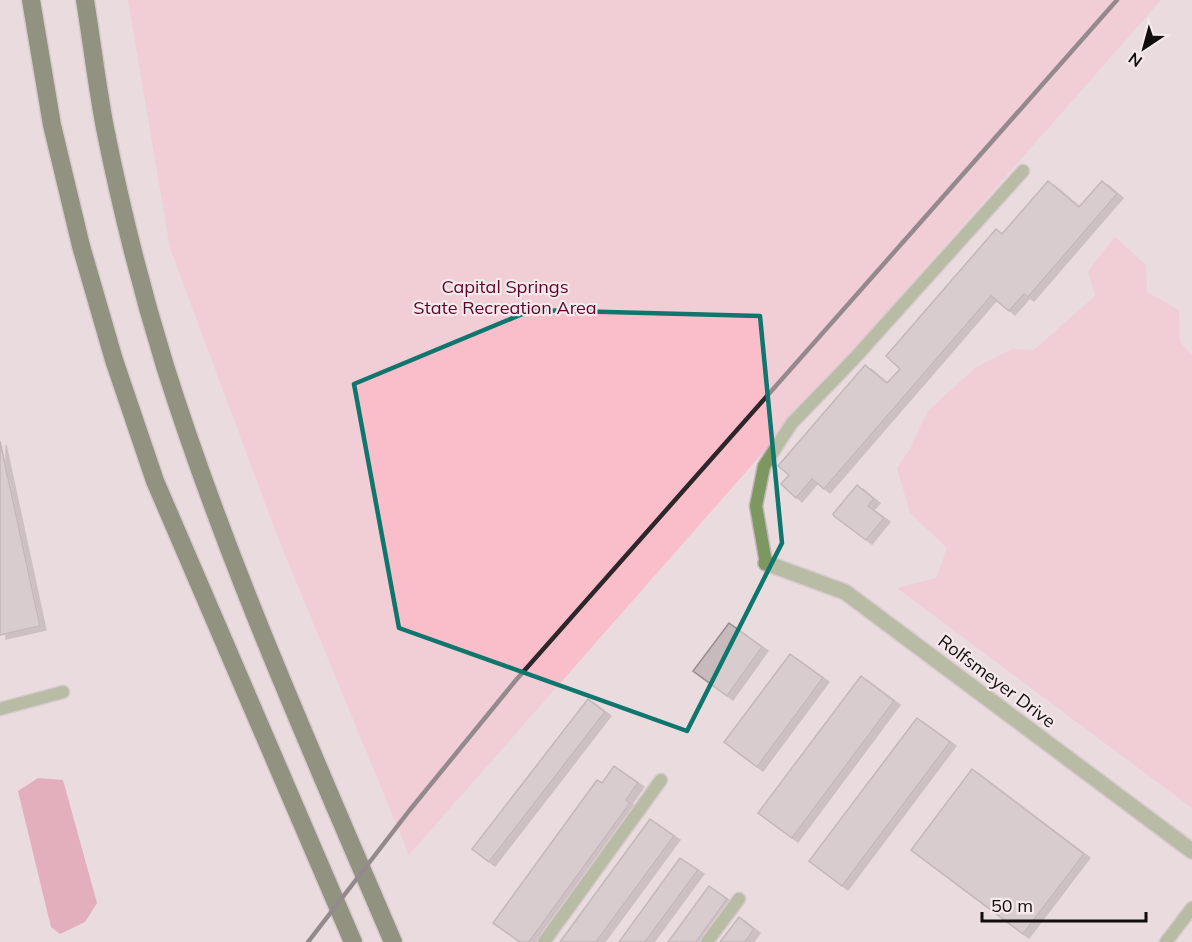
<svg xmlns="http://www.w3.org/2000/svg" width="1192" height="942" viewBox="0 0 1192 942" font-family="Mulish,sans-serif">
	<style>
		.green { fill: #fabecb }
		.water { fill: #dc7b94 }
		.building { fill: #c6babc; stroke: #988c8e; stroke-width: 1.5; filter: url(#shadow) }
		.lines { fill: none; stroke-linecap: round; stroke-linejoin: round }
		.service-casing { stroke: #c2b6b9; stroke-width: 15 }
		.minor-casing { stroke: #c2b6b9; stroke-width: 18 }
		.motorway-casing { stroke: #c2b6b9; stroke-width: 21 }
		.service { stroke: #7d9761; stroke-width: 12 }
		.minor { stroke: #7d9761; stroke-width: 15 }
		.motorway { stroke: #283b0e; stroke-width: 18 }
		.rail { stroke: #2d2729; stroke-width: 4.5 }
		.marked { fill: none; stroke: #0f766e; stroke-width: 4.5; stroke-linejoin: round }
		.labels { text-anchor: middle; dominant-baseline: central; stroke-width: 4.5; stroke-linejoin: round; paint-order: stroke }
		.park-label { font-size: 18px; fill: #5e042a; stroke: #f6e9eb }
		.street-label { font-size: 18px; fill: #120e0f; stroke: #f6e9eb }
	</style>
	<defs>
		<filter id="shadow"><feDropShadow dx="6" dy="4" stdDeviation="0" flood-color="#0004"/></filter>
	</defs>
	<rect width="100%" height="100%" fill="#e9dbde"/>
	<g class="green">
		<path d="M128,0H1161L409,855L277,535L170,248Z"/>
		<path d="M1115,237L1146,265L1147,292L1179,310L1180,342L1192,355V808L897,588L936,578L947,548L910,513L897,468L910,449L928,411L975,368L1012,349L1034,350L1095,296L1088,271Z"/>
	</g>
	<path class="water" d="M38,778L63,780L97,903L85,922L60,934L51,927L18,791Z"/>
	<g class="building">
		<path d="M1048,181L1079,207L1102,181L1117,194L1028,297L1024,294L1009,311L991,296L824,489L812,479L796,498L781,484L789,475L778,466L865,365L887,383L900,369L886,356L996,229L1002,234Z"/>
		<path d="M0,441L40,626L0,635Z"/>
		<path d="M857,485L874,499L868,506L884,518L866,540L834,516L833,514Z"/>
		<path d="M729,623L762,647L727,696L693,671Z"/>
		<path d="M790,654L823,678L757,767L724,742Z"/>
		<path d="M861,676L894,701L792,838L758,813Z"/>
		<path d="M588,699L605,712L489,862L472,849Z"/>
		<path d="M917,718L950,742L842,886L809,861Z"/>
		<path d="M614,766L638,783L626,800L630,803L529,942H520L493,923L597,780L602,783Z"/>
		<path d="M972,769L1084,854L1023,934L911,850Z"/>
		<path d="M650,819L674,836L596,942H560Z"/>
		<path d="M680,858L698,870L645,942H619Z"/>
		<path d="M709,886L727,899L696,942H668Z"/>
		<path d="M739,917L754,929L745,942H720Z"/>
	</g>
	<g class="lines">
		<defs>
			<g id="service">
				<path d="M766,563L756,506L764,466L792,423L853,360L1023,171"/>
				<path d="M0,709L63,692"/>
				<path d="M544,942L661,780"/>
				<path d="M707,942L739,899"/>
				<path d="M1166,942L1192,908"/>
			</g>
			<path id="minor" d="M766,563L845,592L1192,851"/>
			<g id="motorway">
				<path d="M31,0L52,125L81,246L114,360L155,481L353,942"/>
				<path d="M85,0C92,43 97,86 105,128C121,208 141,288 165,366C227,563 312,752 393,942"/>
			</g>
		</defs>
		<use href="#service" class="service-casing"/>
		<use href="#minor" class="minor-casing"/>
		<use href="#motorway" class="motorway-casing"/>
		<use href="#service" class="service"/>
		<use href="#minor" class="minor"/>
		<use href="#motorway" class="motorway"/>
		<path class="rail" d="M308,942L409,811L516,680L1117,0"/>
	</g>
	<path d="M0 0H1192V942H0ZM532,310L760,316L782,543L687,731L399,628L354,384Z" fill="#e9dbde" fill-opacity=".55" fill-rule="evenodd"/>
	<path class="marked" d="M532,310L760,316L782,543L687,731L399,628L354,384Z"/>
	<g class="labels">
		<g class="park-label">
			<text x="505" y="286">Capital Springs<tspan x="505" dy="21">State Recreation Area</tspan></text>
		</g>
		<g class="street-label">
			<text transform="translate(997 681) rotate(37)">Rolfsmeyer Drive</text>
		</g>
	</g>
	<g transform="translate(1144 48) rotate(216)" stroke="#f6e9eb" stroke-width="4.5" paint-order="stroke">
	<path d="M0-4.5L10 22L0 15L-10 22Z" fill="#120e0f"/>
	<text y="-9" font-size="16" font-weight="bold" text-anchor="middle" fill="#120e0f">N</text>
	</g>
	<path d="M982 912v9h164v-9" fill="none" stroke="#120e0f" stroke-width="3"/>
	<text x="991" y="912" font-size="18" fill="#120e0f" stroke="#f6e9eb" stroke-width="4.5" paint-order="stroke">50 m</text>
</svg>
